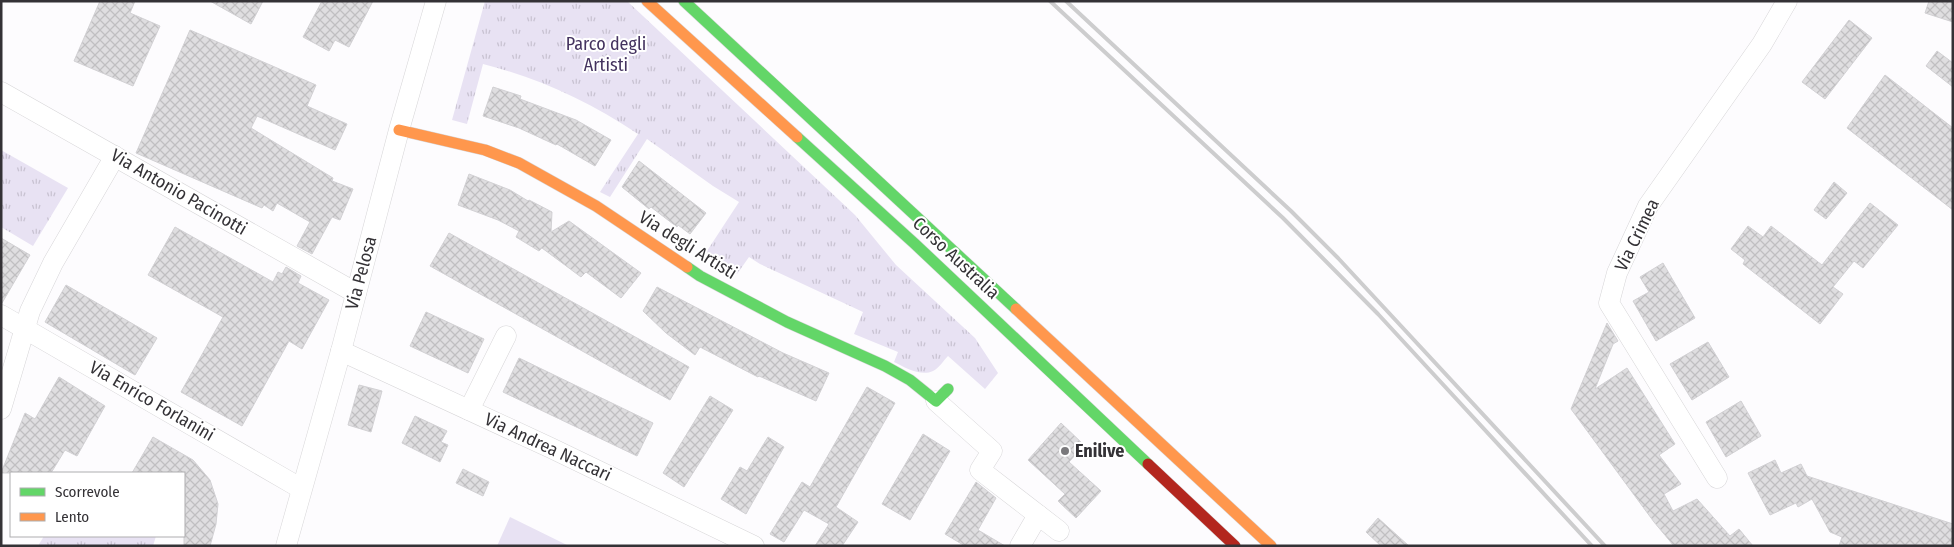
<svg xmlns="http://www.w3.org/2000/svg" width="1954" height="547" viewBox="0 0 1954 547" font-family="'Fira Sans Condensed',sans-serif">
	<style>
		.grass { fill: url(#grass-tufts) }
		.garden { fill: #e8e2f3 }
		.building { fill: url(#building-cross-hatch); stroke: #d2d1d4 }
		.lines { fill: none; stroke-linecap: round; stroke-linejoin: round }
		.street-casing { stroke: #d7d6d8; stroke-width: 21 }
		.fast-casing { stroke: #d7d6d8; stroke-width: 12 }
		.slow-casing { stroke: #d7d6d8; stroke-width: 12 }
		.jam-casing { stroke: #d7d6d8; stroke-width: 12 }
		.street { stroke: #fff; stroke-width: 20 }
		.fast { stroke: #63d668; stroke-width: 11 }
		.slow { stroke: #ff974d; stroke-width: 11 }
		.jam { stroke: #b3261e; stroke-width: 11 }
		.rail { stroke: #cdcdce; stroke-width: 4 }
		.poi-dot { fill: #7a797c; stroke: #fff; stroke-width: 2 }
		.labels { text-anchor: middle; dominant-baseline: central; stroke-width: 4; stroke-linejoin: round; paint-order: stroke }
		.park-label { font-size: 18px; fill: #44335f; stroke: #fff }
		.street-label { font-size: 18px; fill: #343236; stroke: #fff }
		.poi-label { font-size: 18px; font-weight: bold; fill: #343236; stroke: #fff; text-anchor: start }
	</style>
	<defs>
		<pattern id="grass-tufts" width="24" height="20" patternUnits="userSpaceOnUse" patternTransform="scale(1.25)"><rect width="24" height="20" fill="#e8e2f3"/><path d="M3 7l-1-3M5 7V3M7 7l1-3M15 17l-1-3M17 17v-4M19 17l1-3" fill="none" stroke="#c8c2d1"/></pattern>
		<pattern id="building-cross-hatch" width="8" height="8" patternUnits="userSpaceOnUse" patternTransform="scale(1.25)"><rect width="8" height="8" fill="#dfdee0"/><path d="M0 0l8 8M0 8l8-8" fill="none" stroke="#c0bfc1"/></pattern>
	</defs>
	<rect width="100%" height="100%" fill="#fdfcfe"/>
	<g class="grass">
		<path d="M485,1H627L855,215L896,265L975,338L998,373L985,389L948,356C944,360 939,368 933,371C921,377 904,367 894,362L898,352L854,334L863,312L760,264L749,257L737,274L705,254L739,202L713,186L647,139L610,197L600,192L638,134C588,101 541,79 483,64L467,124L452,120Z"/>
		<path d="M1,150L68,188L33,246L1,227Z"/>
		<path d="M44,536H156L153,546H38Z"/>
	</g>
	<path class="garden" d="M510,517L569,546H497Z"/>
	<g class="building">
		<path d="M100,1H135L130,13L160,26L133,86L74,61Z"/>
		<path d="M210,1H263L251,24Z"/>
		<path d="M322,1H373L349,47L335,40L329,51L303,37Z"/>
		<path d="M1929,1H1953V22L1925,13Z"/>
		<path d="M1849,20L1872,38L1825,99L1802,82Z"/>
		<path d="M190,30L316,85L307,106L347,124L335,150L257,116L251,128L333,178L332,181L353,189L340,220L332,217L312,254L297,246L310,222L277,203L273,211L264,205L262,208L136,153Z"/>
		<path d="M1937,51L1953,63V87L1926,66Z"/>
		<path d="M1885,75L1953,128V210L1847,128Z"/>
		<path d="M493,87L521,96L520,99L576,120L611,140L595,166L557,144L556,145L519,128L483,116Z"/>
		<path d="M639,161L706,213L690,234L678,225L677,227L651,207L649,209L622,187Z"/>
		<path d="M469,174L510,190L528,201L529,200L552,212L551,232L569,221L641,273L621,298L586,272L581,277L542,248L539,251L516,237L519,231L498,220L458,205Z"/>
		<path d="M1834,182L1847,193L1826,219L1814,210Z"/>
		<path d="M1870,203L1898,225L1863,268L1854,261L1833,287L1843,294L1820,324L1743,264L1745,260L1731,249L1748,226L1763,237L1771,226L1822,265Z"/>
		<path d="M175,227L273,282L278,272L282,274L286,267L301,276L298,283L329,300L302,349L289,341L242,426L181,392L223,317L148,275Z"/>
		<path d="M449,233L689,367L670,400L430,266Z"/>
		<path d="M1,238L30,255L2,303H1Z"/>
		<path d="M1663,263L1695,318L1656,341L1633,301L1649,292L1640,277Z"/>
		<path d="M66,285L157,338L135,375L45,322Z"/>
		<path d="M657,287L783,353L829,373L816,401L759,376L758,377L700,347L695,355L666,333L643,311Z"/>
		<path d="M426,312L484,339L468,373L410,346Z"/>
		<path d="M1607,323L1618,341L1613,344L1595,389L1627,368L1675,444L1659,455L1681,484L1664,494L1673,511L1697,499L1730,536L1739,529L1753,546H1674L1654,522L1571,409Z"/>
		<path d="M1708,342L1729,377L1692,400L1670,364Z"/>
		<path d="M519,358L653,423L637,456L503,392Z"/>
		<path d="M59,377L105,406L77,456L65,450L51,473H1L25,413L35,419Z"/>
		<path d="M359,385L382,391L371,432L348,425Z"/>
		<path d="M867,387L895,403L836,507L858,522L842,546H815L829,524L804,510L784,542L770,534L802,482L810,487Z"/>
		<path d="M710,396L733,410L684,487L663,473Z"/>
		<path d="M1741,401L1761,436L1726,457L1706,422Z"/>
		<path d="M415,416L447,431L441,442L448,445L440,462L402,443Z"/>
		<path d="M1061,423L1084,445L1069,462L1101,491L1076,518L1058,501L1065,494L1028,460Z"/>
		<path d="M923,434L950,451L910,520L882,504Z"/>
		<path d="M153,437L193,460L210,480L218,504L216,524L210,546H184V473H132Z"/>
		<path d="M768,437L784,447L746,514L721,499L740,467L747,471Z"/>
		<path d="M1775,460L1781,473L1801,464L1807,476L1953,524V546H1839L1842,537L1830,532L1812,499L1798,507L1796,503L1770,515L1748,473Z"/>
		<path d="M463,469L489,482L483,496L456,483Z"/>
		<path d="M976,482L996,498L978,530L1005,546H965L945,534Z"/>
		<path d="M1378,518L1409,546H1381L1366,532Z"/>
	</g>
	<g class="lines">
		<defs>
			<g id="street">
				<path d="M1,92L356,293"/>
				<path d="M1,315L295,485L302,487"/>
				<path d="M341,351L551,448L754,546"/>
				<path d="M936,401L992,451L980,470L1059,531"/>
				<path d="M1,409L30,311L53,263L115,156"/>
				<path d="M469,410L506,336"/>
				<path d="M1717,478L1609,303L1617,273L1648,206L1762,44L1787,1"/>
				<path d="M286,546L341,351L399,130L436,1"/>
				<path d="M1020,546L1038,515"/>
			</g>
			<g id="fast">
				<path d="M684,1L1016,309"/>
				<path d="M797,137L915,244L1148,464"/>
				<path d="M687,267L700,276L787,322L885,366L910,380L936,401L948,389"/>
			</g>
			<g id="slow">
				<path d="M647,1L797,137"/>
				<path d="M399,130L485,150L519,163L596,206L687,267"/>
				<path d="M1016,309L1271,546"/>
			</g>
			<path id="jam" d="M1148,464L1235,546"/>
		</defs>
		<use href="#street" class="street-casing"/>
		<use href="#fast" class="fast-casing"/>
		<use href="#slow" class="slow-casing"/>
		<use href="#jam" class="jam-casing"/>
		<use href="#street" class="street"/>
		<use href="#fast" class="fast"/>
		<use href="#slow" class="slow"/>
		<use href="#jam" class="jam"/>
		<g class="rail">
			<path d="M1050,1L1283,218L1378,314L1592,546"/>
			<path d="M1066,1L1291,211L1338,258L1605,546"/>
		</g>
	</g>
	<circle class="poi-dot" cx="1065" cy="451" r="5"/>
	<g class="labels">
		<g class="park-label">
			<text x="606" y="44">Parco degli<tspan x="606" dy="21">Artisti</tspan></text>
		</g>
		<g class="street-label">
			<text transform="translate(179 192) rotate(30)">Via Antonio Pacinotti</text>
			<text transform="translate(1637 235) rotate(-64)">Via Crimea</text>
			<text transform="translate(688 245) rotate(32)">Via degli Artisti</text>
			<text transform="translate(956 258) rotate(43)">Corso Australia</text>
			<text transform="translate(361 273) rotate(-75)">Via Pelosa</text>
			<text transform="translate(152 401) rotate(30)">Via Enrico Forlanini</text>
			<text transform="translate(548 447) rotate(25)">Via Andrea Naccari</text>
		</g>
		<g class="poi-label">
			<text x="1075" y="451">Enilive</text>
		</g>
	</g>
	<rect width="1954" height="547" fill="none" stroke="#343236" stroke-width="5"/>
	<rect x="10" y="472" width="175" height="65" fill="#ffffff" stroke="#aeadaf"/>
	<rect x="20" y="488" width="25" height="8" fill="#63d668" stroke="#aeadaf"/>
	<text x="55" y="497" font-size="15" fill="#343236">Scorrevole</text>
	<rect x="20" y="513" width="25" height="8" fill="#ff974d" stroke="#aeadaf"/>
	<text x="55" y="522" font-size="15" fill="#343236">Lento</text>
</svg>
